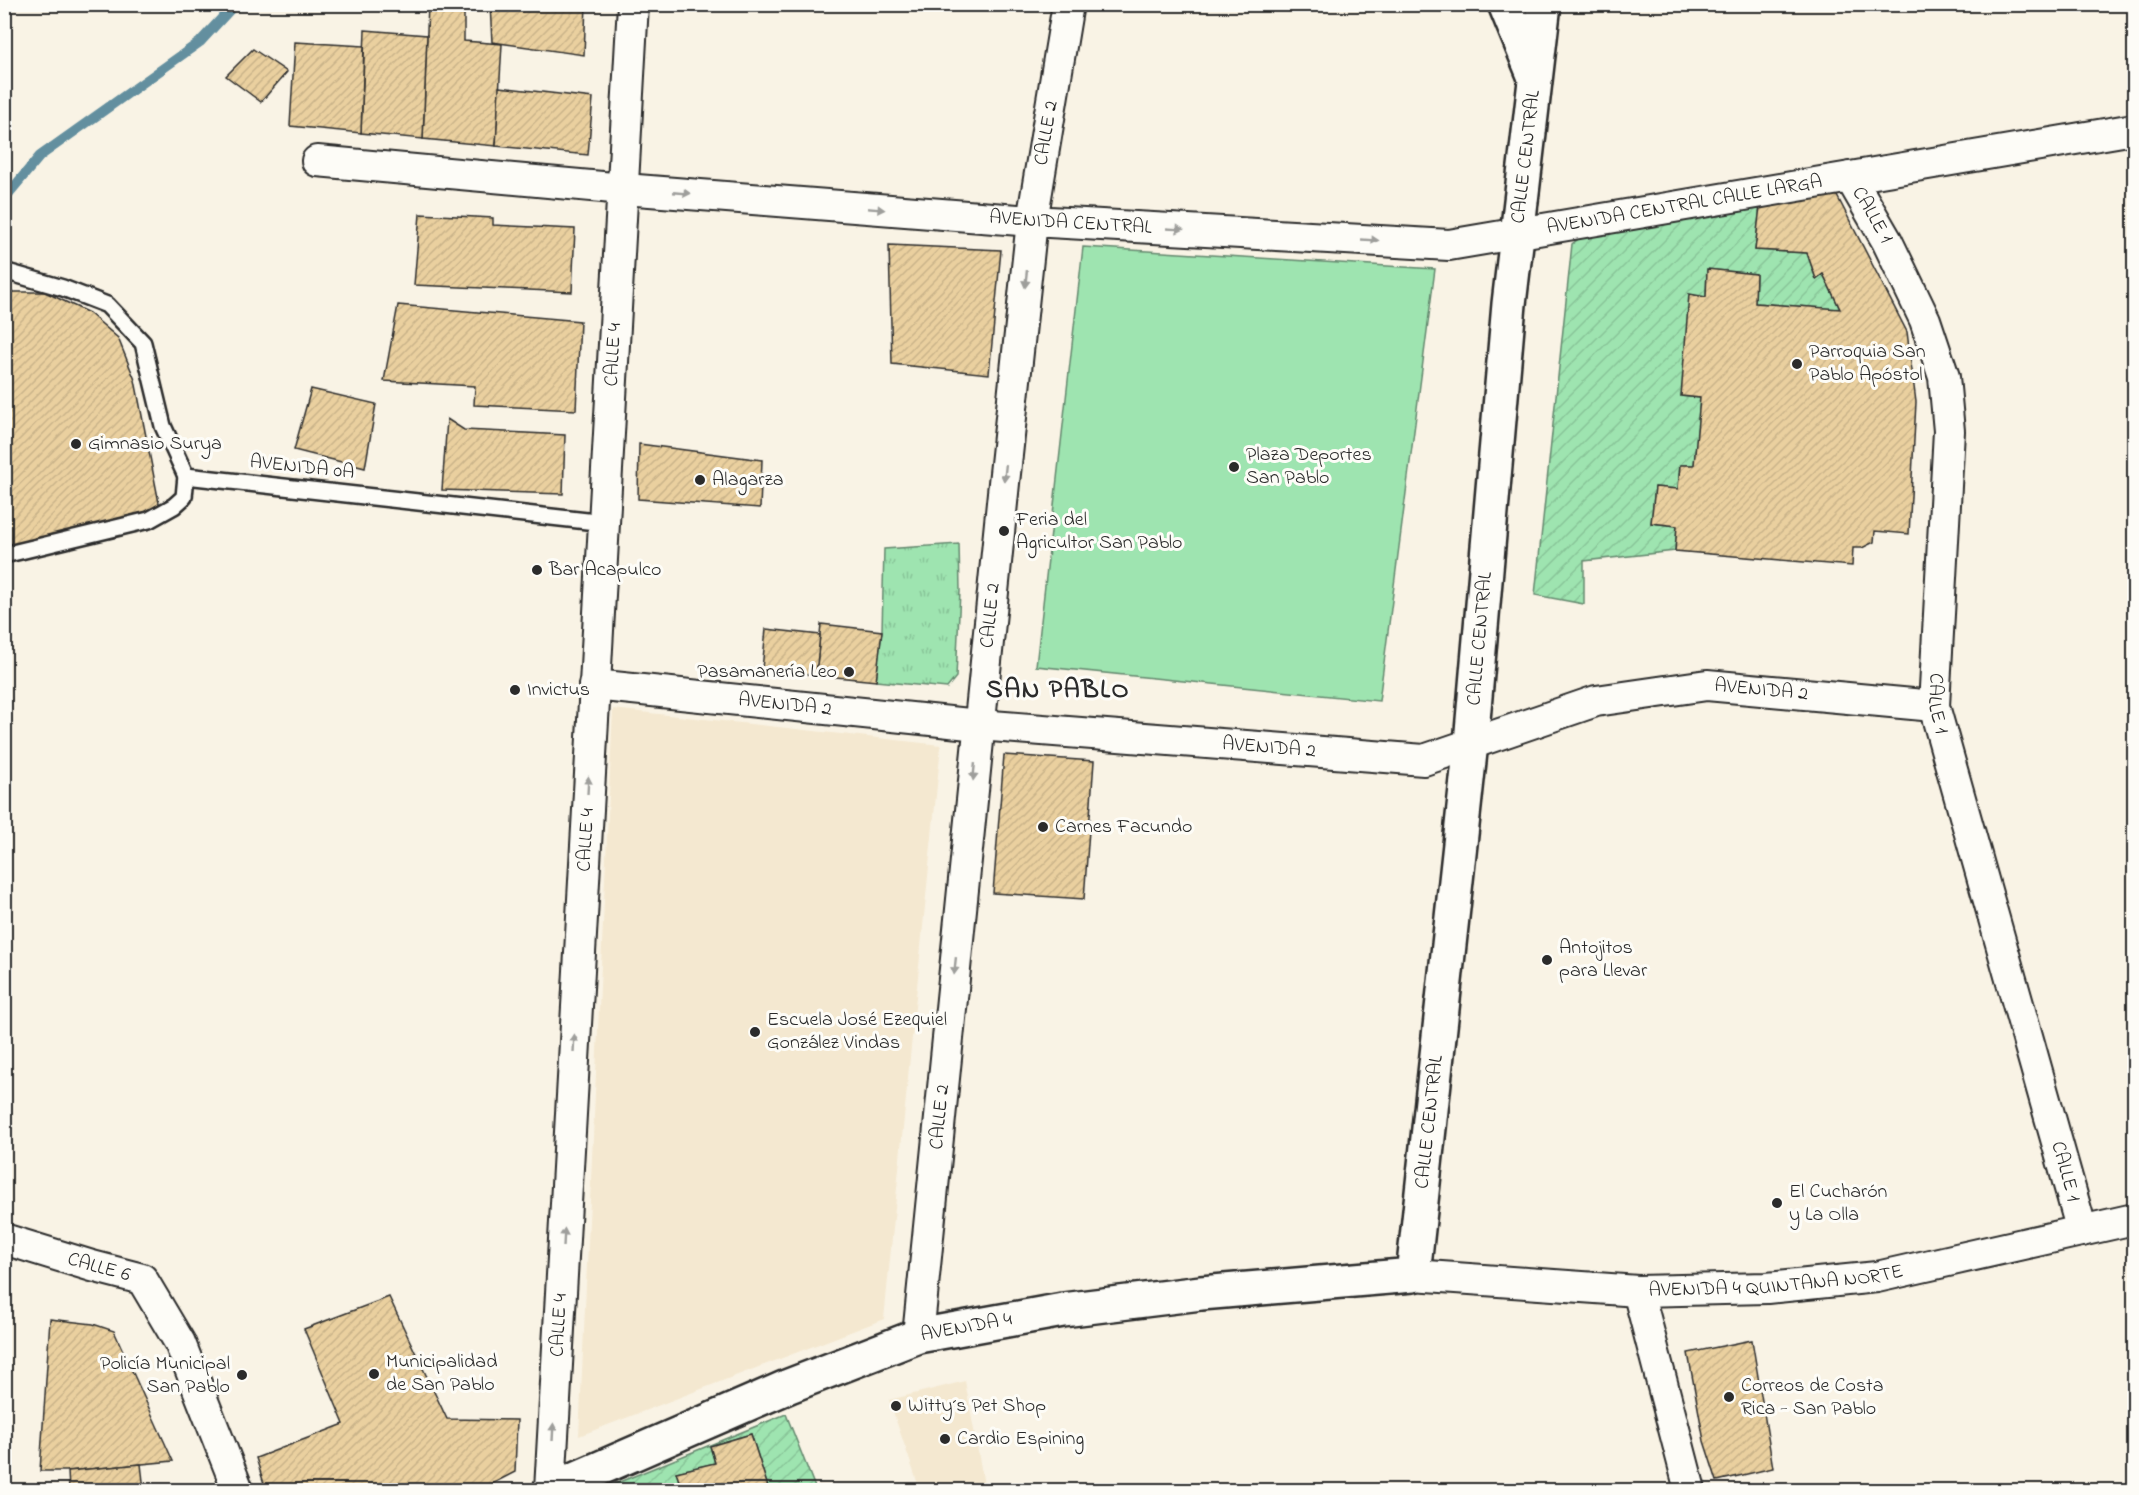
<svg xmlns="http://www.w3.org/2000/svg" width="2139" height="1495" viewBox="0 0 2139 1495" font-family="'Indie Flower',sans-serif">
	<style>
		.built { fill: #f4e8d0 }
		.grass { fill: url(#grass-tufts); stroke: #64886e; stroke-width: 1.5 }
		.garden { fill: url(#garden-furrows); stroke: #64886e; stroke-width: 1.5 }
		.pitch { fill: #9ee4b0; stroke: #64886e; stroke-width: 1.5 }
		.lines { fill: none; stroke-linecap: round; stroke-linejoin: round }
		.stream { stroke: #648f9f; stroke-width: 10 }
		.building { fill: url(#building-hatch); stroke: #2b2b2b; stroke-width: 1.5 }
		.lane-casing { stroke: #2b2b2b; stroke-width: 20 }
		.street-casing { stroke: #2b2b2b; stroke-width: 34 }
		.secondary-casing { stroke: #2b2b2b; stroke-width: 38 }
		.lane { stroke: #fdfcf7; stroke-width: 15 }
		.street { stroke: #fdfcf7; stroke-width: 30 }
		.secondary { stroke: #fdfcf7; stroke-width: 33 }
		.oneway { fill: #9e9e9b }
		.poi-dot { fill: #2b2b2b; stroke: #fdfcf7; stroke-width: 2 }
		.labels { text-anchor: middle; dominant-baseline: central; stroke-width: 6; stroke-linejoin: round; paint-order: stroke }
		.street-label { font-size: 20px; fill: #2b2b2b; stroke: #fdfcf7 }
		.poi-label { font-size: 20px; fill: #2b2b2b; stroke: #fdfcf7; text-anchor: start }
		.district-label { font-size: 26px; font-weight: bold; letter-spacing: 1.5px; fill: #2b2b2b; stroke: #fdfcf7 }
	</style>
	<defs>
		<pattern id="grass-tufts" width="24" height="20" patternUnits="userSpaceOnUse" patternTransform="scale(1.5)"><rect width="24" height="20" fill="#9ee4b0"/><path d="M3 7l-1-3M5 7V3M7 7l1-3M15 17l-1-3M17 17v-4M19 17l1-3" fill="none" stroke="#88c498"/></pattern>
		<pattern id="garden-furrows" width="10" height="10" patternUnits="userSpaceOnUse" patternTransform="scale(1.5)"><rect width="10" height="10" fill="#9ee4b0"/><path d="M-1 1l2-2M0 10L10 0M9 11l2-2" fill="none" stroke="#88c498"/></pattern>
		<pattern id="building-hatch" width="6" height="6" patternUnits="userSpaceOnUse" patternTransform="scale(1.5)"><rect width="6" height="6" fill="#ead09f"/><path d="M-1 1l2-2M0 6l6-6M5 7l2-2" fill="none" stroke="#c9b389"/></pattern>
	</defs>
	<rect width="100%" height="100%" fill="#f9f3e5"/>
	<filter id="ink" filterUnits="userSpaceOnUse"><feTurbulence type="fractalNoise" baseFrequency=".0167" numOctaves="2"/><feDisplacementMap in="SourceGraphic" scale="12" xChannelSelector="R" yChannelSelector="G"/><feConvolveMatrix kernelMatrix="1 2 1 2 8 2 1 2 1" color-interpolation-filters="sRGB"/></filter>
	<g filter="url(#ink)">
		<g class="built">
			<path d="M613,709L941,745L884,1319L579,1436Z"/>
			<path d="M965,1381L985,1490H920L889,1400Z"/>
		</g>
		<path class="grass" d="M959,544L960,591L956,677L947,688L876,681L882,631L884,549Z"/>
		<g class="garden">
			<path d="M1760,206L1755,250L1807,253L1816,279L1823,274L1840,309L1755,303L1756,274L1707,269L1706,297L1681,396L1700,398L1694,465H1680L1678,489L1655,487L1651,523L1677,526L1675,551L1584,561V604L1535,595L1572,244L1585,234Z"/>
			<path d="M786,1414L816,1490H769L751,1434L710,1446L715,1463L676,1472L680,1484L661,1490H600Z"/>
		</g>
		<path class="pitch" d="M1083,247L1435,269L1379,701L1036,666Z"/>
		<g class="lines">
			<path class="stream" d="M4,199L40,156L200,42L235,4"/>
		</g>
		<g class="building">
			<path d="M428,4H464V41L502,44L496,146L423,139Z"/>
			<path d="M490,4H509L508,9L523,11V4H586L584,55L492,42Z"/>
			<path d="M365,30L427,35L423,139L361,133Z"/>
			<path d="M295,42L364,46L361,133L290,126Z"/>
			<path d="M253,49L287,72L261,102L226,76Z"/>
			<path d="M499,87L593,98L588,155L496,146Z"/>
			<path d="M1834,190L1907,332L1916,402L1909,534L1875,531L1874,542L1862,548H1853L1852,566L1675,551L1677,526L1651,523L1655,487L1678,489L1680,465H1694L1700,398L1681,396L1689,294L1706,297L1707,269L1756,274L1755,303L1840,309L1823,274L1816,279L1807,253L1755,250L1760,206Z"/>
			<path d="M420,214L493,218V225L575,229L572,292L414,285Z"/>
			<path d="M889,245L1001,250L989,374L892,364Z"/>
			<path d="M4,292H45L89,313L118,338L135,380L160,508L4,548Z"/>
			<path d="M398,305L580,321L576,410L474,405L475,386L384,381Z"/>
			<path d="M311,389L376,404L365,468L294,450Z"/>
			<path d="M447,419L464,430L565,435L563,494L442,490Z"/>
			<path d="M639,444L762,460L760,508L638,499Z"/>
			<path d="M821,624L882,631L876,681L816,675Z"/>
			<path d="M766,629L820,635L816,675L762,669Z"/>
			<path d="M1004,755L1094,761L1084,899L993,893Z"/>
			<path d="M389,1297L447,1419L517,1420L515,1472L480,1490H266L256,1458L344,1424L304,1329Z"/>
			<path d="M50,1319L93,1324L114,1331L173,1461L68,1471H40Z"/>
			<path d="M1752,1340L1773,1468L1717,1481L1704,1441L1688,1353Z"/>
			<path d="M751,1434L769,1490H661L680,1484L676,1472L715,1463L710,1446Z"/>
			<path d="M141,1464L144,1490H69L68,1471Z"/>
		</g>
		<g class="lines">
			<defs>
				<g id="lane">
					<path d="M4,271L63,288L107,305L143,343L163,426L186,476L605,523"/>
					<path d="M4,555L149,520L174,506L184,497L186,476"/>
				</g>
				<g id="street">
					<path id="s1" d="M317,161L624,189L1032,221L1449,245L2134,129"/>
					<path id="s2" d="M1850,177L1887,241L1925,320L1944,377L1949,431L1934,706L2082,1231"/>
					<path id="s3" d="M594,685L979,725L1424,760L1596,701L1707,685L1934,706"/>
					<path id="s4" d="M4,1239L92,1266L142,1279L180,1343L238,1490"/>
					<path id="s5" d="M1413,1275L1638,1291L1767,1288L1877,1277L2134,1219"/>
					<path d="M1638,1291L1690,1490"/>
					<path id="s6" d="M918,1336L1004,483L1032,221L1068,4"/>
					<path id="s7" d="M550,1490L633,4"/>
				</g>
				<g id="secondary">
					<path d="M1505,4L1534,75"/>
					<path id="s8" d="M550,1490L789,1386L918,1336L1063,1310L1201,1293L1413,1275L1471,743L1509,304L1544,4"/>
				</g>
			</defs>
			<use href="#lane" class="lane-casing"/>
			<use href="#street" class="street-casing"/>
			<use href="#secondary" class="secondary-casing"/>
			<use href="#lane" class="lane"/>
			<use href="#street" class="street"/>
			<use href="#secondary" class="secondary"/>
		</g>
		<defs><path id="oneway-solid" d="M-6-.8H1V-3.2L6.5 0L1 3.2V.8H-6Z" transform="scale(1.5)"/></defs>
		<g class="oneway">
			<use href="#oneway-solid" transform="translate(682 193) rotate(5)"/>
			<use href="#oneway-solid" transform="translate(876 209) rotate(5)"/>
			<use href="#oneway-solid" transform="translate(1175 229) rotate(3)"/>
			<use href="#oneway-solid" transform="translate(1370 240) rotate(3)"/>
			<use href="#oneway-solid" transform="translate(1026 279) rotate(96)"/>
			<use href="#oneway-solid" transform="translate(1005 473) rotate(96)"/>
			<use href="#oneway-solid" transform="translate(974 772) rotate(96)"/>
			<use href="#oneway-solid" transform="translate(588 785) rotate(-87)"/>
			<use href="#oneway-solid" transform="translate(955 966) rotate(96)"/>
			<use href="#oneway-solid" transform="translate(574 1043) rotate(-87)"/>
			<use href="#oneway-solid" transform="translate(564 1237) rotate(-87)"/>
			<use href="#oneway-solid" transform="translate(553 1432) rotate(-87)"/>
		</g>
	</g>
	<g class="poi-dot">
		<circle cx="1797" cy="364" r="6"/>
		<circle cx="76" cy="444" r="6"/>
		<circle cx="1234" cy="467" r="6"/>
		<circle cx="700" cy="480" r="6"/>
		<circle cx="1004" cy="531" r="6"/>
		<circle cx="537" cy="570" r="6"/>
		<circle cx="849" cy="672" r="6"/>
		<circle cx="515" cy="690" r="6"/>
		<circle cx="1043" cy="827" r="6"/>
		<circle cx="1547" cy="960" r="6"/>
		<circle cx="755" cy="1032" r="6"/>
		<circle cx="1777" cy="1203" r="6"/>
		<circle cx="374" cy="1374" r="6"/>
		<circle cx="242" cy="1375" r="6"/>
		<circle cx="1729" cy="1397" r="6"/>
		<circle cx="896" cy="1406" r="6"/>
		<circle cx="945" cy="1439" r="6"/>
	</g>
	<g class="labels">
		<g class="street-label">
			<text stroke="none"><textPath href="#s6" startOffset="1210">CALLE 2</textPath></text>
			<text stroke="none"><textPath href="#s8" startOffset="2022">CALLE CENTRAL</textPath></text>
			<text stroke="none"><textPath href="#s1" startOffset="1374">AVENIDA CENTRAL CALLE LARGA</textPath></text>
			<text stroke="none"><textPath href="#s2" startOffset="44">CALLE 1</textPath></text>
			<text stroke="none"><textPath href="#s1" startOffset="756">AVENIDA CENTRAL</textPath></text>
			<text stroke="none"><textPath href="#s7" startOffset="1137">CALLE 4</textPath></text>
			<text transform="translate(302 468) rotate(6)">AVENIDA 0A</text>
			<text stroke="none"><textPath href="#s6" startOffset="724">CALLE 2</textPath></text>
			<text stroke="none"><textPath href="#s8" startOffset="1538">CALLE CENTRAL</textPath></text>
			<text stroke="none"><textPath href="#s3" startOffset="1182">AVENIDA 2</textPath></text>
			<text stroke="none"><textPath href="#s2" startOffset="549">CALLE 1</textPath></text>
			<text stroke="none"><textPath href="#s3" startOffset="192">AVENIDA 2</textPath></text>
			<text stroke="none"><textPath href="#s3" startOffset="678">AVENIDA 2</textPath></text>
			<text stroke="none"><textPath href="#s7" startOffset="651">CALLE 4</textPath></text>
			<text stroke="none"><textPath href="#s6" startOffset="220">CALLE 2</textPath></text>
			<text stroke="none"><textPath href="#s8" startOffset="1052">CALLE CENTRAL</textPath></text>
			<text stroke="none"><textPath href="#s2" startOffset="1035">CALLE 1</textPath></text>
			<text stroke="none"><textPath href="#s4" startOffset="99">CALLE 6</textPath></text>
			<text stroke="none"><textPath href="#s5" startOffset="364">AVENIDA 4 QUINTANA NORTE</textPath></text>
			<text stroke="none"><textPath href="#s7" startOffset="165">CALLE 4</textPath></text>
			<text stroke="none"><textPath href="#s8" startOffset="448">AVENIDA 4</textPath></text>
		</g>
		<g class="poi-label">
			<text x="1809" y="352">Parroquia San<tspan x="1809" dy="23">Pablo Apóstol</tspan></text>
			<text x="88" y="444">Gimnasio Surya</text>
			<text x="1246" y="455">Plaza Deportes<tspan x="1246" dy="23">San Pablo</tspan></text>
			<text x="712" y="480">Alagarza</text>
			<text x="1016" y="520">Feria del<tspan x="1016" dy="23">Agricultor San Pablo</tspan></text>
			<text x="549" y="570">Bar Acapulco</text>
			<text x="837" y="672" text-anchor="end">Pasamanería Leo</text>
			<text x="527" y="690">Invictus</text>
			<text x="1055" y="827">Carnes Facundo</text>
			<text x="1559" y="948">Antojitos<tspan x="1559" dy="23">para Llevar</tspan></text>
			<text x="767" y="1020">Escuela José Ezequiel<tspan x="767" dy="23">González Vindas</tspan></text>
			<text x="1789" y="1192">El Cucharón<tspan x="1789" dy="23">y La Olla</tspan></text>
			<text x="386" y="1362">Municipalidad<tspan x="386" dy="23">de San Pablo</tspan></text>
			<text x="230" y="1364" text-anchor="end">Policía Municipal<tspan x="230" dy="23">San Pablo</tspan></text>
			<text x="1741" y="1386">Correos de Costa<tspan x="1741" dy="23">Rica - San Pablo</tspan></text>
			<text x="908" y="1406">Witty´s Pet Shop</text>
			<text x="957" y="1439">Cardio Espining</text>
		</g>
		<g class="district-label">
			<text x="1058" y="691">SAN PABLO</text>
		</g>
	</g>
	<rect width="2139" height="1495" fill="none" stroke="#fdfcf7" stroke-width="24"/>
	<rect x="12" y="12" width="2115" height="1471" fill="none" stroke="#2b2b2b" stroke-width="2" filter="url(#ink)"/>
</svg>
